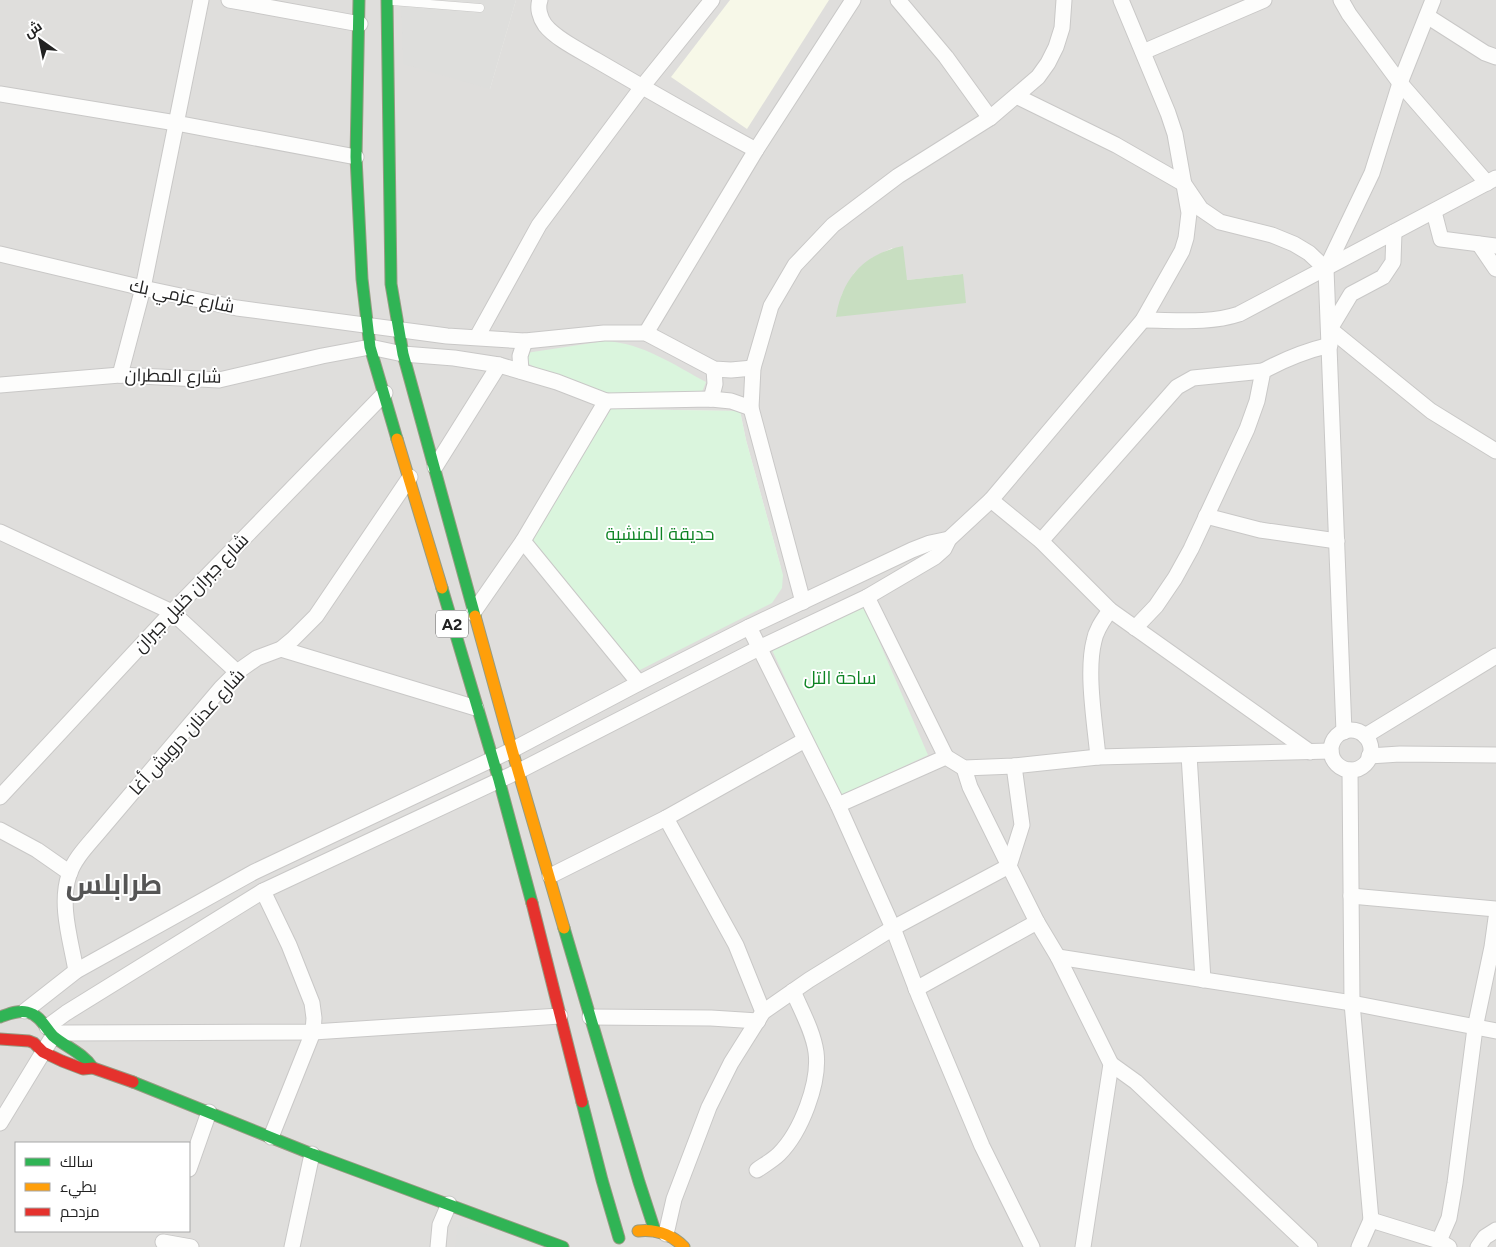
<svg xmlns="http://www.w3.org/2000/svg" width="1496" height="1247" viewBox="0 0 1496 1247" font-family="Figtree,Cairo,sans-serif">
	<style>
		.residential { fill: #dfdedc; fill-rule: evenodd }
		.education { fill: #f7f8e8 }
		.religious { fill: #dededc }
		.forest { fill: #c8dec1 }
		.park { fill: #daf5dd }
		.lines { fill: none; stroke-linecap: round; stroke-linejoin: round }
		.lane-casing { stroke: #c9c8c7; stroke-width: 9 }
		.street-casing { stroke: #c9c8c7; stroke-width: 17 }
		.fast-casing { stroke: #969b82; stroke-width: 13 }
		.slow-casing { stroke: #969b82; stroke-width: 13 }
		.jam-casing { stroke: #969b82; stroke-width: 13 }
		.lane { stroke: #fdfdfc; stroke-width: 8 }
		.street { stroke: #fdfdfc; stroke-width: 15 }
		.fast { stroke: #30b455; stroke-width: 11 }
		.slow { stroke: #ff9f0a; stroke-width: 11 }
		.jam { stroke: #e5322d; stroke-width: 11 }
		.labels { text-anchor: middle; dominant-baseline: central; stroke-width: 4; stroke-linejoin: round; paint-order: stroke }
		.shield { fill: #fff; stroke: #646464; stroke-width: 1 }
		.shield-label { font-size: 16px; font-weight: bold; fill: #222 }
		.street-label { font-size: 18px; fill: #222; stroke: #fff }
		.park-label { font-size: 18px; fill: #0d8323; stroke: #fff }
		.town-label { font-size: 28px; font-weight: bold; fill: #555; stroke: #fff }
	</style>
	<rect width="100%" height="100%" fill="#f0efeb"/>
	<path class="residential" d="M0,0H401L490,89L516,0H1496V1247H0ZM892,248L907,280L963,274L837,317L842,294L854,273L872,258ZM611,409L740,411L746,440L781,568L782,588ZM16,1143H189V1231H16Z"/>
	<path class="education" d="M730,0H829L747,129L671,77Z"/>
	<g class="religious">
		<path d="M401,0H516L490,89L403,64Z"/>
		<path d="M458,1225L527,1247H455Z"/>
	</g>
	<path class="forest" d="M903,246L907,280L963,274L966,303L836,317C842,278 864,254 903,246Z"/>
	<g class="park">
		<path d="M605,341C643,343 674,365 706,382L702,392C675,393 644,397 618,394C590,391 547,375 524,361L526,353Z"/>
		<path d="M611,409L740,411L746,440L783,575L782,588L772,603L634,673L528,543Z"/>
		<path d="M863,604L928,755L840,796L772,650Z"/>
	</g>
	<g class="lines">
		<defs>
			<path id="lane" d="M392,1L480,8"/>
			<g id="street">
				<path d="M229,0L360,24"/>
				<path d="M540,0C537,8 540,18 545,25C556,39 581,51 596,60C649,91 702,121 756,150"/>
				<path d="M898,0L946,57L990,118"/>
				<path d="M1341,0L1349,14L1400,83L1487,183"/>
				<path d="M1427,16L1485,53L1496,57"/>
				<path d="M1143,52L1264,0"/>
				<path d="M0,94L176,123L356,157"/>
				<path d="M1016,96L1116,145L1184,184L1201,209L1220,222L1272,235L1294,244L1309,253L1326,269"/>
				<path d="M1434,212L1441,239L1496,246"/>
				<path d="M1479,244L1496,269"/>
				<path d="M0,254L143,288L237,308L447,336L525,341L604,333H646L714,369L731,370L753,368"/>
				<path d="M1143,320C1175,320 1209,324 1239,314L1496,178"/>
				<path d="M1330,329L1431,411L1496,451"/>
				<path d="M1330,329L1351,294L1383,277L1393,262L1394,232"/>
				<path d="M646,333L756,150L853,0"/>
				<path d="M477,337L539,225L642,87L712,0"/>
				<path d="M521,371L520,356L525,341"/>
				<path d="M120,375L143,288L201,0"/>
				<path d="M0,385L120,375L219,380L322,356L370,347L403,354L454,358L499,365L557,382L606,401L711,399L731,401L751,408"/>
				<path d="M711,399L715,384L714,369"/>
				<path d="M435,467L499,365"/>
				<path d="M991,500L1041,541L1110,610L1310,752"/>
				<path d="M1206,516L1260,530L1337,541"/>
				<path d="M0,532L172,612L237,672"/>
				<path d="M523,541L639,683"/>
				<path d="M1041,541L1177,387L1193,378L1263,371"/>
				<path d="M867,597L946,757"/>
				<path d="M803,602L751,408L753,368L771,306L795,265L833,225L898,176L990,118L1038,77L1048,63L1056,47L1062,28L1064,0"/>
				<path d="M473,613L523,541L606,401"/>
				<path d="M749,627L838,805L893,928L919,996L982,1146L1032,1247"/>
				<path d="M1135,628L1156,606L1175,578L1191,549L1247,429L1257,401L1263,371C1285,359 1305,351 1330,345"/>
				<path d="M281,649L476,708"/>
				<circle cx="1351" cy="750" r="20"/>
				<path d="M1344,732L1326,269L1372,173L1400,83L1433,0"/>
				<path d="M1365,736L1496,656"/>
				<path d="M1189,755L1203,980"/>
				<path d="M1369,756L1400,754L1496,755"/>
				<path d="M1098,757C1095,724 1086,672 1094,641C1096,629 1104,619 1110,610"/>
				<path d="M964,768L970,787L1009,866L1037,922L1058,957L1111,1064L1083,1247"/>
				<path d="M1350,770L1352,1003L1371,1220"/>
				<path d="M0,797L172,612L385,393"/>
				<path d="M838,805L946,757L964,768L1014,766L1098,757L1331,751"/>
				<path d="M666,818L736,945L763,1012"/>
				<path d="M0,830L37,850L70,873"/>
				<path d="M550,876L666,818L805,740"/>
				<path d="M263,891L289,945L312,1003L314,1018L313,1032L271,1137"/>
				<path d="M1351,896L1496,909"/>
				<path d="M1058,957L1352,1003L1496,1031"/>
				<path d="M76,971C71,941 59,905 69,875C74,859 88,845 98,833L221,688L237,672L257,658L281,649L293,639L316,616L410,477"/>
				<path d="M916,989L1037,922"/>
				<path d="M25,1011L76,971L254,872L512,750L639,683L749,627L912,550L930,543L949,539"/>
				<path d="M590,1017L711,1018L758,1021"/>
				<path d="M47,1027L66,1013L263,891L519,771L759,648L867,597L935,557L944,549L949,539L991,500L1143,320L1182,251L1186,238L1189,213L1175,134L1168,113L1121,0"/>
				<path d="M1111,1064L1136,1082L1310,1247"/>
				<path d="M0,1123L53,1036L63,1033L313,1032L560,1016"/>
				<path d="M189,1169L209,1112"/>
				<path d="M757,1170C764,1165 773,1160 779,1154C801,1132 820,1083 816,1052C813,1031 801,1010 793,991"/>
				<path d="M666,1234L674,1199L709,1107L731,1063L763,1012L809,980L893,928L1009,866L1022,825L1014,766"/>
				<path d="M1439,1241L1449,1218L1455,1183L1475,1028L1492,947L1496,918"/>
				<path d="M163,1242L191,1247"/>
				<path d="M292,1247L312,1154"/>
				<path d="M438,1247L440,1225L449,1204"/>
				<path d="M1359,1247L1371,1220L1439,1241L1449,1247"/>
				<path d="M1478,1247L1485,1237L1496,1230"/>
			</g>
			<g id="fast">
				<path d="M359,0L356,157L362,279L370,347L397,439"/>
				<path d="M387,0L391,284L403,354L475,616"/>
				<path d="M442,588L499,780L532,903"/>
				<path d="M564,928L639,1182L655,1231"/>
				<path d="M0,1017C9,1014 18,1010 27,1012C40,1015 45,1027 53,1036C66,1047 83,1053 93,1068"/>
				<path d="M133,1082L312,1154L563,1247"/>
				<path d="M582,1102L602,1180L619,1238"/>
			</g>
			<g id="slow">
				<path d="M397,439L442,588"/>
				<path d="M475,616L512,750L564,928"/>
				<path d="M638,1231C656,1229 671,1234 684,1247"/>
			</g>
			<g id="jam">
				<path d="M532,903L582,1102"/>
				<path d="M0,1039L29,1041L34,1043L43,1052L62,1061L83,1069L93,1068L133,1082"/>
			</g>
		</defs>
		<use href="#lane" class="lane-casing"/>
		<use href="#street" class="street-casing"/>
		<use href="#fast" class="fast-casing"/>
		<use href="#slow" class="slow-casing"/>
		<use href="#jam" class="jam-casing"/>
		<use href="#lane" class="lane"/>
		<use href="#street" class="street"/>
		<use href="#fast" class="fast"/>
		<use href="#slow" class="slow"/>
		<use href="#jam" class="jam"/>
	</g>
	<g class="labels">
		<rect class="shield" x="436" y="610.5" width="32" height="27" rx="4"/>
		<g class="shield-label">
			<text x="452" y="624">A2</text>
		</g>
		<g class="street-label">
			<text transform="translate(182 296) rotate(12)">شارع عزمي بك</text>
			<text transform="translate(173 376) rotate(1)">شارع المطران</text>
			<text transform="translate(191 593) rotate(-46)">شارع جبران خليل جبران</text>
			<text transform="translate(187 732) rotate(-48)">شارع عدنان درويش أغا</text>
		</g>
		<g class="park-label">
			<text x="660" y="534">حديقة المنشية</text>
			<text x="840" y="678">ساحة التل</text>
		</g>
		<g class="town-label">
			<text x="114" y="884">طرابلس</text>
		</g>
	</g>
	<rect x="15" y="1142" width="175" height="90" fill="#ffffff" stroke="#a7a7a7"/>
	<rect x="25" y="1158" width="25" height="8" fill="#30b455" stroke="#a7a7a7"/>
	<text x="60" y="1167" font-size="15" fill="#222222">سالك</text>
	<rect x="25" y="1183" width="25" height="8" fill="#ff9f0a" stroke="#a7a7a7"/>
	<text x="60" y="1192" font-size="15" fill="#222222">بطيء</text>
	<rect x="25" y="1208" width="25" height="8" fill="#e5322d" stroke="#a7a7a7"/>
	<text x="60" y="1217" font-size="15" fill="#222222">مزدحم</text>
	<g transform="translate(40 40) rotate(327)" stroke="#ffffff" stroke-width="4" paint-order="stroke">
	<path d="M0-4L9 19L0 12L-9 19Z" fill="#222222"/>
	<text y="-8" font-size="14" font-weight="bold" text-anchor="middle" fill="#222222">ش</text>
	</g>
</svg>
